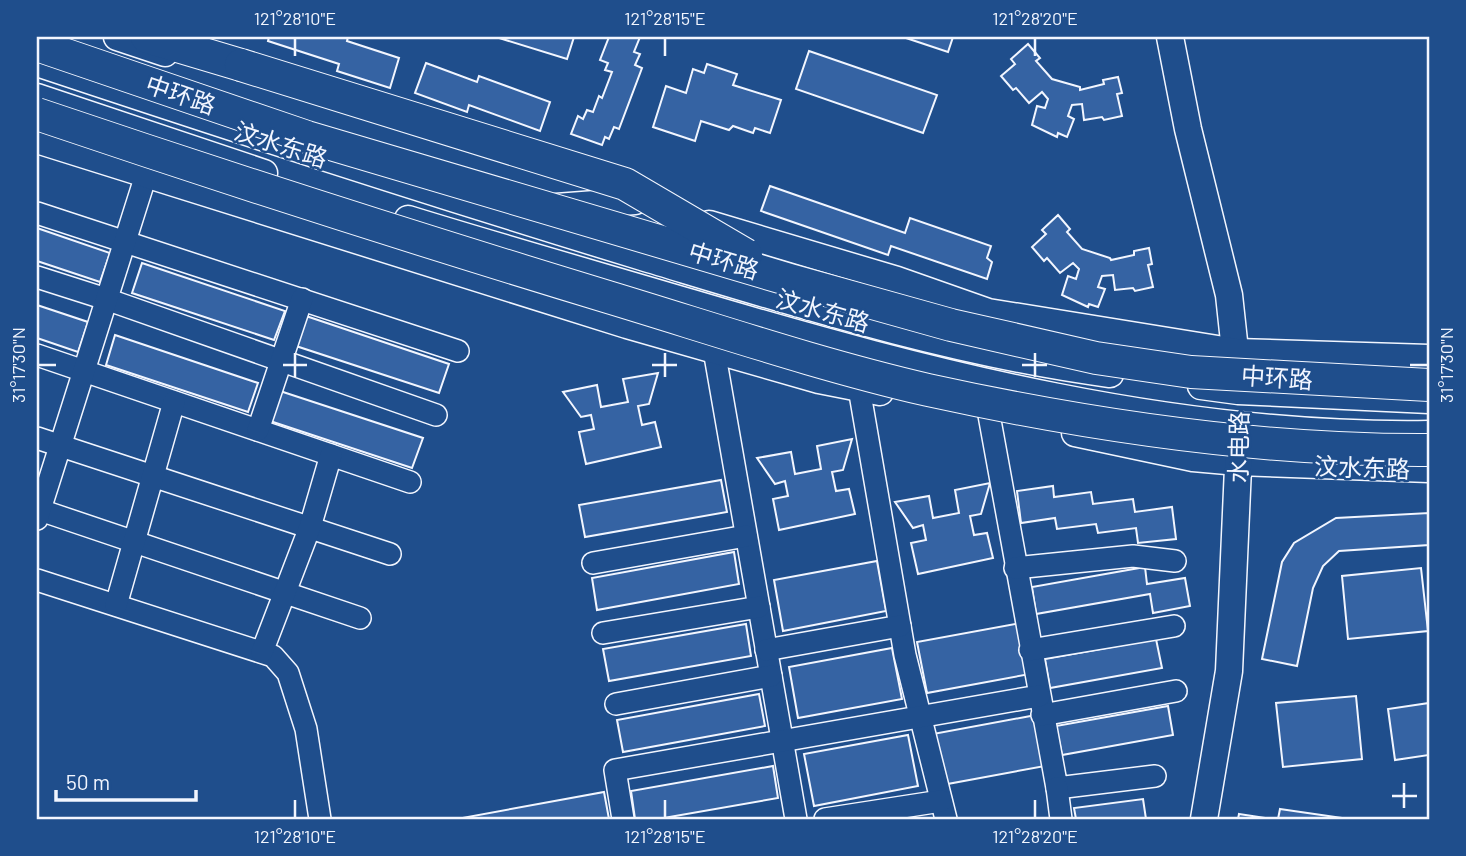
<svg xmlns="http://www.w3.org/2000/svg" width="1466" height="856" viewBox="0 0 1466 856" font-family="Barlow,'Noto Sans SC',sans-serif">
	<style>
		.building { fill: #3563a3; stroke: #f2f6ff; stroke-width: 2 }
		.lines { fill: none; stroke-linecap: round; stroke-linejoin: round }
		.minor-casing { stroke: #f2f6ff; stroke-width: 24 }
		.major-casing { stroke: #f2f6ff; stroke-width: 29 }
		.highway-casing { stroke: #f2f6ff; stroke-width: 34 }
		.minor { stroke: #1f4e8c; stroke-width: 21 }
		.major { stroke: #1f4e8c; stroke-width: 26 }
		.highway { stroke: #1f4e8c; stroke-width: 32 }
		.highway-bridge-casing { stroke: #f2f6ff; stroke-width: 34; stroke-linecap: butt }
		.highway-bridge { stroke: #1f4e8c; stroke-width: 32 }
		.ticks { fill: none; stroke: #f2f6ff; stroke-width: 2.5 }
		.labels { text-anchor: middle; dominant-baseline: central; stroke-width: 5; stroke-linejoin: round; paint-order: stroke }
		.street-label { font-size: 24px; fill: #f2f6ff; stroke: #1f4e8c }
		.neatline { fill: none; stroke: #f2f6ff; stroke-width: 2.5 }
		.ticks-label { font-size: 18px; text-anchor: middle; fill: #f2f6ff }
	</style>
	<rect width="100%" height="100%" fill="#1f4e8c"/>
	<g class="building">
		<path d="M269,37H348L347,41L399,58L390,88L337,71L339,64L268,41Z"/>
		<path d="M496,37H574L567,59Z"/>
		<path d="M609,37H640L634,52L640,54L635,65L642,68L619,129L614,127L609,139L605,137L602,145L571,134L578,116L583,119L587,110L593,112L599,96L602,98L612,72L605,70L608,63L600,60Z"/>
		<path d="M903,37H953L948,52Z"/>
		<path d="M1028,44L1040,58L1036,61L1052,79L1080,87V90L1104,84L1103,80L1118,77L1122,93L1117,94L1122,116L1104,120L1102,117L1084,120L1082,104L1072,105L1068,116L1074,119L1067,137L1058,133L1057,137L1032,125L1037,106L1045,108L1048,99L1042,92L1029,103L1016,88L1013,90L1001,76L1015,64L1011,59Z"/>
		<path d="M809,51L937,95L923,133L796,89Z"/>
		<path d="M426,63L477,82L479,76L550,102L540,131L469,105L467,112L415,93Z"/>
		<path d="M707,64L737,74L733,85L781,100L770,133L755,128L753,133L733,126L729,130L701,121L695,141L653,127L666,86L686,93L693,69L704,73Z"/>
		<path d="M770,186L905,233L910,218L991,246L987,258L992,262L987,279L891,246L888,255L761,211Z"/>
		<path d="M1058,215L1070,229L1067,232L1082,249L1110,258L1111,260L1134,255V251L1149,248L1152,264L1148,265L1153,287L1135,291L1133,288L1115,290L1113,275L1102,276L1098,287L1105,289L1098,307L1089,304L1088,307L1062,295L1068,276L1076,279L1079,269L1073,263L1060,273L1047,258L1044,261L1032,247L1046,234L1042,230Z"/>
		<path d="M37,228L110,253L100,282L37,261Z"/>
		<path d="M142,263L285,311L274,340L132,293Z"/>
		<path d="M37,305L88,322L78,352L37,338Z"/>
		<path d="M306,316L449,364L439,393L296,346Z"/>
		<path d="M115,335L258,383L248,412L106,365Z"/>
		<path d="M658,373L649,404L638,406L642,425L655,422L661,447L586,464L579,432L594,429L591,415L581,417L563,392L597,385L601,407L628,402L623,379Z"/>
		<path d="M280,391L423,438L412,468L270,421Z"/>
		<path d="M852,439L843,470L832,472L836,491L849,489L855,514L779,530L773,499L788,496L785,481L775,484L757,458L791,452L795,474L821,469L817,446Z"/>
		<path d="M721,480L727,512L585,537L579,505Z"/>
		<path d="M990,483L981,514L970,516L974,535L987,533L993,558L918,574L911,543L926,540L923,525L913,528L895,502L929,496L933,518L959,513L955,490Z"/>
		<path d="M1053,486L1054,497L1091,492L1093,504L1133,499L1135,512L1172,507L1176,539L1138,543L1136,528L1098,533L1096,524L1057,529L1055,518L1021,523L1017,491Z"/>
		<path d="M1429,513V545L1339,551L1323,566L1313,588L1297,666L1262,659L1282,562L1294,543L1336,518Z"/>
		<path d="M734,552L739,584L597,610L592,578Z"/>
		<path d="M877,561L886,611L783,631L774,580Z"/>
		<path d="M1145,567L1147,584L1185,578L1190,606L1153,613L1150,594L1036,614L1032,587Z"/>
		<path d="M1421,568L1428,631L1348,639L1342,576Z"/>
		<path d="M1021,623L1030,674L927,693L917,642Z"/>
		<path d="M746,624L751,656L609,681L603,649Z"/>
		<path d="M1156,639L1162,668L1050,688L1045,659Z"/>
		<path d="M892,648L902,699L798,718L789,667Z"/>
		<path d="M759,694L765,726L623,752L617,720Z"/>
		<path d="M1356,696L1362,759L1283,767L1276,703Z"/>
		<path d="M1429,703V755L1395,760L1388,709Z"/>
		<path d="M1168,706L1173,735L1062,755L1056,726Z"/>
		<path d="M1036,715L1045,766L942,785L933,734Z"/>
		<path d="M908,735L918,786L814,806L804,754Z"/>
		<path d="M773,766L778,798L658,819H635L631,791Z"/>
		<path d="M604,792L609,819H462V818Z"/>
		<path d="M1143,799L1146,819H1076L1074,808Z"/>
		<path d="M1280,809L1349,819H1278Z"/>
		<path d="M1239,814L1272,819H1238Z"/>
	</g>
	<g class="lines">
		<defs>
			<g id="minor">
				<path d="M37,213L458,351"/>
				<path d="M37,277L106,299L436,415"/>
				<path d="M714,350L796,819"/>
				<path d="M37,355L410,482"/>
				<path d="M859,388L905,655L946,819"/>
				<path d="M989,415L1057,788L1155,776"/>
				<path d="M258,430L302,299"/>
				<path d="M37,438L390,554"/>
				<path d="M40,510L360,618"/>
				<path d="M37,519L146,175"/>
				<path d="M593,563L746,536"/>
				<path d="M1015,568L1133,556L1175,561"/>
				<path d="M37,580L273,656L288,673L306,729L320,819"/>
				<path d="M116,605L174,402"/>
				<path d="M603,633L759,607"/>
				<path d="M766,650L900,626"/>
				<path d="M1030,650L1174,626"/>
				<path d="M262,652L310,527L331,455"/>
				<path d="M616,704L771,676"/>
				<path d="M1042,715L1176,691"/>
				<path d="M1057,788L1061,819"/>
				<path d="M623,819L615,770L1039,696"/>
				<path d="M825,819L941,801"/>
			</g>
			<g id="major">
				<path d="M117,37L165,53"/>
				<path d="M1170,37L1188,129L1229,295L1237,369"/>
				<path d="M37,63C238,130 439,195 642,257C795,303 951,353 1110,374"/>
				<path d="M37,97L264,173"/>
				<path d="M37,140L627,325L819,380L880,392"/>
				<path d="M556,207L635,201"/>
				<path d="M408,219C502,248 597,275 692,303C932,374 1177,438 1429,434"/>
				<path d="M709,224L897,280L988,312L1236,352L1429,358"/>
				<path d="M1201,386L1238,391L1429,400"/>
				<path d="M1075,433L1193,458L1238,462L1429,469"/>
				<path d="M1204,819L1229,671L1239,445"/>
			</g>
			<path id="highway" d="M147,37L241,65"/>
		</defs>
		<use href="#minor" class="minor-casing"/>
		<use href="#major" class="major-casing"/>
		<use href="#highway" class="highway-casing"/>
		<use href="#minor" class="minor"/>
		<use href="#major" class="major"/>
		<use href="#highway" class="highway"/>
		<defs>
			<g id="highway-bridge">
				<path d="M37,45L307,137L790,280L951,325L1096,358L1191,372L1429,385"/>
				<path d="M241,65L625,184L746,255"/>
				<path d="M37,114C226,178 417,239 608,297C714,329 820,365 928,390C1092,426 1261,451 1429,450"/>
			</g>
		</defs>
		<use href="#highway-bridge" class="highway-bridge-casing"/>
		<use href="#highway-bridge" class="highway-bridge"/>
	</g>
	<path class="ticks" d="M295,38V56M665,38V56M1035,38V56M295,353V377M665,353V377M1035,353V377M38,365H56M283,365H307M652,365H677M1022,365H1047M1410,365H1428M1404,783V808M1392,796H1417M295,800V818M665,800V818M1035,800V818"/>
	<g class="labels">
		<g class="street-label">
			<text transform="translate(181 94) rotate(19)">中环路</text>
			<text transform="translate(281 144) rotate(18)">汶水东路</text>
			<text transform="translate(724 260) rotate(17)">中环路</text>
			<text transform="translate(823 310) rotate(16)">汶水东路</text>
			<text transform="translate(1277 377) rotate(4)">中环路</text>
			<text transform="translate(1238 447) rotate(-89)">水电路</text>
			<text transform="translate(1362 467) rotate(2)">汶水东路</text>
		</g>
	</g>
	<rect width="1466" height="856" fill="none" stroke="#1f4e8c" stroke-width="77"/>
	<path d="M56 790v10h140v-10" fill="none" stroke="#f2f6ff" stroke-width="3.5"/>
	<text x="66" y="790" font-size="21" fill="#f2f6ff" stroke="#1f4e8c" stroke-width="5" paint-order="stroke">50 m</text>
	<rect x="38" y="38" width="1390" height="780" class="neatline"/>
	<g class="ticks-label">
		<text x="295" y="25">121°28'10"E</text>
		<text x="665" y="25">121°28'15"E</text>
		<text x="1035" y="25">121°28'20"E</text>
		<text transform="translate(19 365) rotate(-90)" y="6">31°17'30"N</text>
		<text transform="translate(1447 365) rotate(-90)" y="6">31°17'30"N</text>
		<text x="295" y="843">121°28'10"E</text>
		<text x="665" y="843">121°28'15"E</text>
		<text x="1035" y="843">121°28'20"E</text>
	</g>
</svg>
